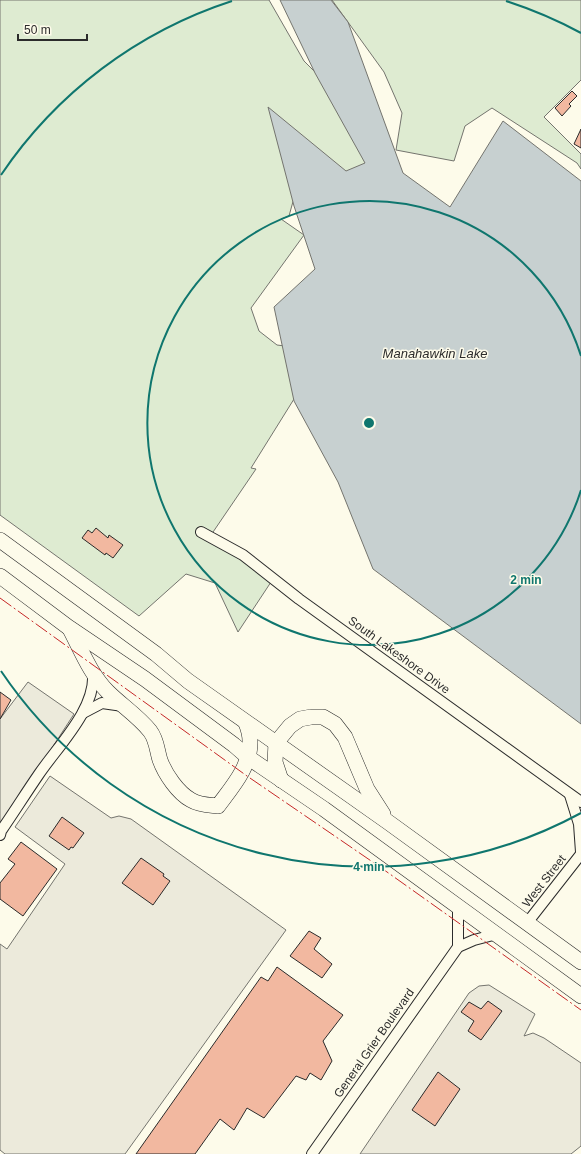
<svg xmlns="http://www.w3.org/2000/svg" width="581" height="1154" viewBox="0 0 581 1154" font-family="Arial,sans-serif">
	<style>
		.green { fill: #deebd1; stroke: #74746e }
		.parking { fill: #eceadb; stroke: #74746e }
		.water { fill: #c7d0d0; stroke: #74746e }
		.building { fill: #f2b8a0; stroke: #2b2b2b }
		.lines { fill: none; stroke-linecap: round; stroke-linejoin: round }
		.minor-casing { stroke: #2b2b2b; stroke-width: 12 }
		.highway-casing { stroke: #2b2b2b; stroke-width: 16 }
		.minor { stroke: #fdfbea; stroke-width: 10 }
		.highway { stroke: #fdfbea; stroke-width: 15 }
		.power { stroke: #c62828; stroke-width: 1; stroke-dasharray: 14 3 2 3; stroke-linecap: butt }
		.ring { fill: none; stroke: #0f766e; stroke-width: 2 }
		.labels { text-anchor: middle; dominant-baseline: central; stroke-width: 3; stroke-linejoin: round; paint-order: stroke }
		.street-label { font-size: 12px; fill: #2b2b2b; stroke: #fdfbea }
		.water-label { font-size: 13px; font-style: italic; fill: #2b2b2b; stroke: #fdfbea }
		.centre { fill: #0f766e; stroke: #fdfbea; stroke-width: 2 }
		.ring-label { font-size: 12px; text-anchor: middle; font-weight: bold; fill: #0f766e; stroke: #fdfbea; stroke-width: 3; stroke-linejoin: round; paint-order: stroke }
	</style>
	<rect width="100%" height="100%" fill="#fdfbea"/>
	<g class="green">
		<path d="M0,0H269L304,61L332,89L375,170L297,187L289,216L281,219L304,235L251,308L259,331L277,345L285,346L299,391L251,468L256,469L211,535L273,579L238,632L215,583L186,574L139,616L0,515Z"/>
		<path d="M332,0H581V80L544,117L581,154V169L577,163L492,108L465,126L454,161L396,150L402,113L384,72Z"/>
	</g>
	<g class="parking">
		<path d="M28,682L74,714L0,828V719Z"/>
		<path d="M50,776L111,818L119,816L131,819L286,930L125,1154H5L0,1150V944L7,949L65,864L15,827Z"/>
		<path d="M489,985L535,1014L524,1036L533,1033L544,1038L581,1063V1146L571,1154H360L469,993L479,986Z"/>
	</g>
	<path class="water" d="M280,0H331L348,22L403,173L450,207L503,121L581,181V724L373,569L338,482L294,401L274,307L315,269L294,206L268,107L346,171L365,163L315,73Z"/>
	<g class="building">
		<path d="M572,91L577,96L569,104L571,106L562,116L555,108Z"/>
		<path d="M581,129V148L574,144Z"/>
		<path d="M96,528L108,538L109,535L123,545L113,558L106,553L105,555L82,538L88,530L92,533Z"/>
		<path d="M0,692L11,700L0,719Z"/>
		<path d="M62,817L84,833L73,848L71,847L69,850L49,836Z"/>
		<path d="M21,842L57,869L23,916L0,899V883L15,864L8,859Z"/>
		<path d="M141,858L164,874L163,876L170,881L153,905L122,883Z"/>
		<path d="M309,931L321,938L314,949L332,964L322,978L290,956Z"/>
		<path d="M277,967L343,1015L323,1041L332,1061L321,1080L310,1073L306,1080L296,1076L264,1118L247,1108L234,1130L220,1119L195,1154H136L261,977L268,981Z"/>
		<path d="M488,1001L502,1011L481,1040L468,1031L474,1021L461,1012L469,1002L481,1009Z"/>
		<path d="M438,1072L460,1089L435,1126L412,1110Z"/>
	</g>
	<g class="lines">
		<defs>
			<g id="minor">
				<path d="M201,532L243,555L299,599L581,802"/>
				<path d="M83,713L102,703L123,706"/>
				<path d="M570,795L579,824L581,852"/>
				<path d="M0,835L1,831C14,812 26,793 39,774C58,746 96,709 93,673"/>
				<path d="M527,923L581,854"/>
				<path d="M458,947V906"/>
				<path d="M312,1154L458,947L474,940L497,934"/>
			</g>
			<g id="highway">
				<path d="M0,540L156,654L188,681L388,822L581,962"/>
				<path d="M0,576L68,627L145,679L234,745L249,758L324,809L581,996"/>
				<path d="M70,629C81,650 91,675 108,692C121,705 138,716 150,731C157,740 157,751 160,760C165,774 178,793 191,800C199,805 209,805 218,806C232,787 251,766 250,741C250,735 248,728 246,723"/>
				<path d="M281,780L275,762L276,743L290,726L300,719L311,717H323L335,724L345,737L367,789L383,814"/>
			</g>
		</defs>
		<use href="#minor" class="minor-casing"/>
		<use href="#highway" class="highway-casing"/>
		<use href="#minor" class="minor"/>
		<use href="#highway" class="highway"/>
		<path class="power" d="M0,598L247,776L380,867L581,1010"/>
	</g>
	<g class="ring">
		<path d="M581 490A222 222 0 1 1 581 356"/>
		<path d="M581 813A444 444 0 0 1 1 671M1 175A444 444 0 0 1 232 1M506 1A444 444 0 0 1 581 33"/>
	</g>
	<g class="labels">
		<g class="street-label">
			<text transform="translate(399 655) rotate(36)">South Lakeshore Drive</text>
			<text transform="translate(544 881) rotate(-52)">West Street</text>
			<text transform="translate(374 1043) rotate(-55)">General Grier Boulevard</text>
		</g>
		<g class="water-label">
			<text x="435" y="353">Manahawkin Lake</text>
		</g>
	</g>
	<circle cx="369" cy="423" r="6" class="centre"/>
	<g class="ring-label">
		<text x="526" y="584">2 min</text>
		<text x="369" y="871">4 min</text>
	</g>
	<path d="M18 34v6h69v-6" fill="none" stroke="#2b2b2b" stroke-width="2"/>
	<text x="24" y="34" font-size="12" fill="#2b2b2b" stroke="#fdfbea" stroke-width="3" paint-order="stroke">50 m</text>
</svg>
